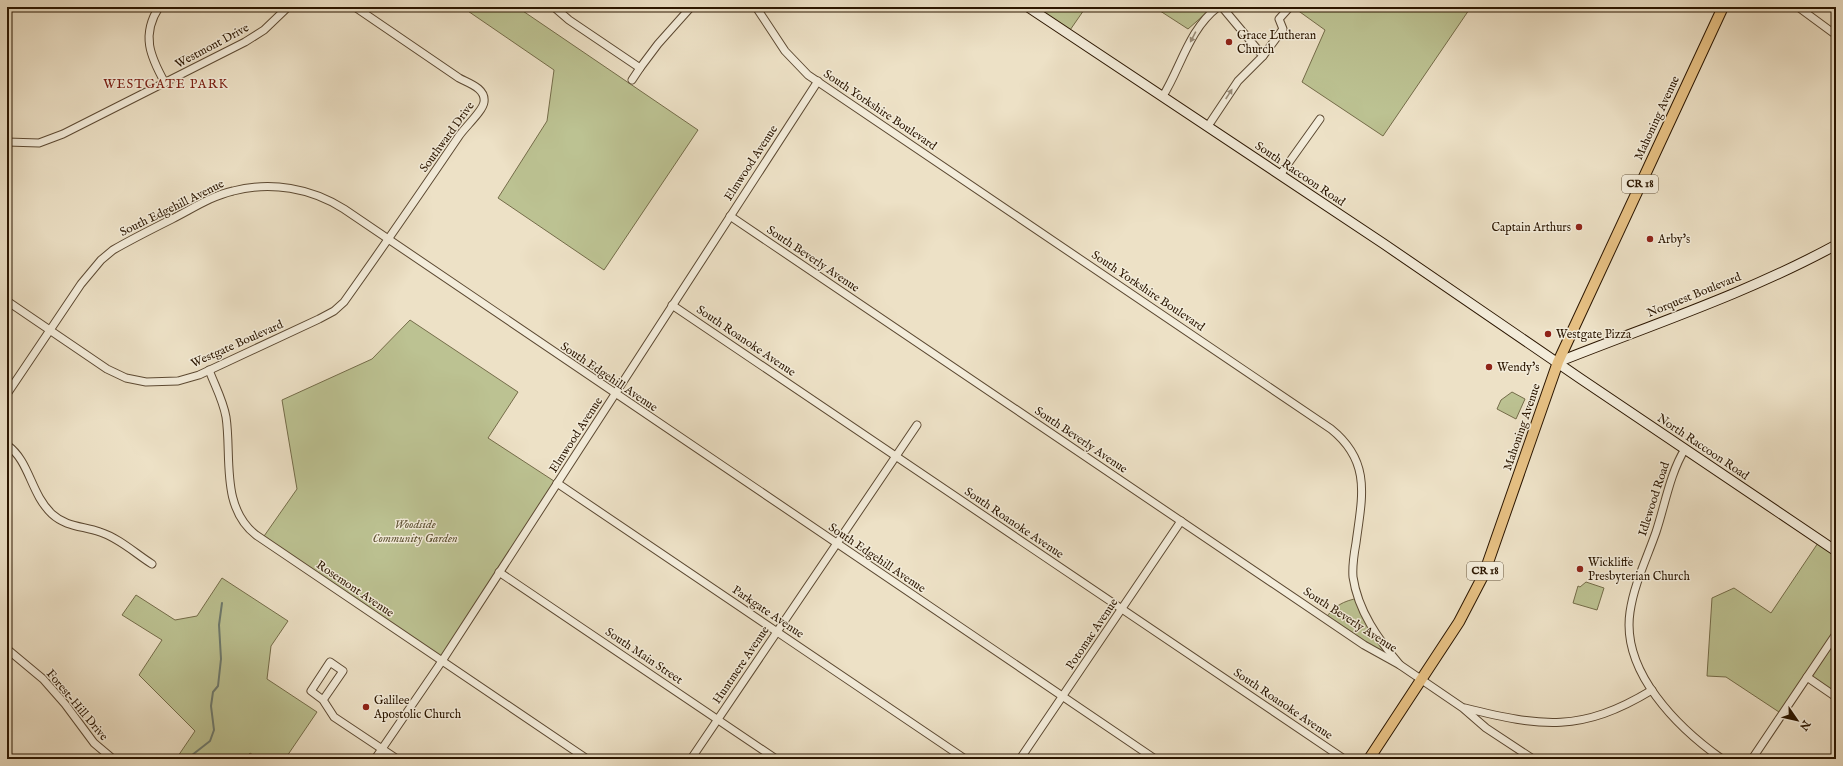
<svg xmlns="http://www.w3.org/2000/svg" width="1843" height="766" viewBox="0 0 1843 766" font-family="'IM FELL English',serif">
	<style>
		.green { fill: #bcc292; stroke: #746c49 }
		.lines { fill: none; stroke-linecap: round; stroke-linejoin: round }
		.stream { stroke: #6d7a6e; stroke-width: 2 }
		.street-casing { stroke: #5c4932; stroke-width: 9 }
		.secondary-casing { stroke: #2b1600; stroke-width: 11 }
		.primary-casing { stroke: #2b1600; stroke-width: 12 }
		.street { stroke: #f3ecda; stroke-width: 7 }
		.secondary { stroke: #f3ecda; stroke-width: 9 }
		.primary { stroke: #e6c083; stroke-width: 10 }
		.oneway { fill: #998c78 }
		.poi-dot { fill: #8f2418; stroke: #f3ecda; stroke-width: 1.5 }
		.labels { text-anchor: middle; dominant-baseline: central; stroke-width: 3; stroke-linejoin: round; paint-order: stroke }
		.shield { fill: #f3ecda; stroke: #675641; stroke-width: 1 }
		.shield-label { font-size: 11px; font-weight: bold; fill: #2b1600 }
		.poi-label { font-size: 12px; fill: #2b1600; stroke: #f3ecda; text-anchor: start }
		.street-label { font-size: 12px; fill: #2b1600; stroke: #f3ecda }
		.park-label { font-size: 12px; font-style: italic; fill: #5e5233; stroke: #f3ecda }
		.neighbourhood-label { font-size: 13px; letter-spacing: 1px; fill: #7a1f14; stroke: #f3ecda }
	</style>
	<rect width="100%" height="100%" fill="#ede1c6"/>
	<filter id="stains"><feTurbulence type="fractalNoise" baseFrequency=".005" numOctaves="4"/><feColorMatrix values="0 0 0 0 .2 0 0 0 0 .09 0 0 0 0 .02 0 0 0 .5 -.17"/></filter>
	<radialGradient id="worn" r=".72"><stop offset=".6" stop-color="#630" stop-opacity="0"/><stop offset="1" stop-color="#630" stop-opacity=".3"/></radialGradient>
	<g class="green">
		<path d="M462,7H517L698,130L604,270L498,198L547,121L554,70Z"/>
		<path d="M1031,7H1086L1068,33Z"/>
		<path d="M1154,7H1213L1188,29Z"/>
		<path d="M1293,7H1471L1383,136L1302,82L1325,30Z"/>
		<path d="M410,320L518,392L488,438L557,483L442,661L262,539L297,489L282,400L372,359Z"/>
		<path d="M1512,392L1525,399L1516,419L1497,409L1501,400Z"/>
		<path d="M1820,540L1836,551V697L1807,678L1782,714L1726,677L1707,676L1712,598L1734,588L1771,613Z"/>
		<path d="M222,578L288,621L271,646L267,679L317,712L285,759H259L250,753L245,759H176L195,731L139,675L162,640L122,615L136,595L175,620L197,616Z"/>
		<path d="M1586,582L1604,588L1597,610L1573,603L1578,586L1580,587Z"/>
		<path d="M1359,598L1361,604L1400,665L1325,619C1334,606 1343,601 1359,598Z"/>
	</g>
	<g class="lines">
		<path class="stream" d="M187,759L210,741L214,730L211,706L213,692L218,686L221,659L219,625L222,603"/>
		<defs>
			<g id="street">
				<path d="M159,7C141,35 150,56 165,83"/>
				<path d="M554,7L569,20L640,68L658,44L691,7"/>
				<path d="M756,7L785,51L808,75L1331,429C1372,462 1362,497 1356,543C1354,554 1352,565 1353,577C1358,611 1378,639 1400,665"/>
				<path d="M1798,7L1836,35"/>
				<path d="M1263,56L1283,29L1279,19L1288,9"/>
				<path d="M632,80L640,68"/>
				<path d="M1163,96C1181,67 1189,29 1218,7"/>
				<path d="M1208,126L1238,81L1263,56L1222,7"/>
				<path d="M7,142L39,143L63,134L245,42L264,30L288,7"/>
				<path d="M1280,175L1320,119"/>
				<path d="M730,216L1364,645L1400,665L1463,708L1486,728L1533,759"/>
				<path d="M7,301L107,369L126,378L146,382L178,381L199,375L319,319L334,311L344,302C383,247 421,192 459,136C465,127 483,111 484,102C486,88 468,83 459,78L355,7"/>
				<path d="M672,305L1344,759"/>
				<path d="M209,370C215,386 223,400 226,417C232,456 220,507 256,535L587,759"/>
				<path d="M7,394L81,284L101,260L113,250C132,239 152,229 172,219C192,209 211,196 233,191C271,181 311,188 344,209L1155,759"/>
				<path d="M7,445C30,461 30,493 52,514C66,527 83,526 100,532C119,538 136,554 152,564"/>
				<path d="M1685,449C1670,473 1665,505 1656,532C1647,558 1634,584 1630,612C1621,672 1678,728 1722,759"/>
				<path d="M557,483L965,759"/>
				<path d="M499,572L776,759"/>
				<path d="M7,649L43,679L65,704L94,743L113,759"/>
				<path d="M1807,677L1836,697"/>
				<path d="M323,700L343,671L330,662L311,691L323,700L334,717L397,759"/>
				<path d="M1465,708C1542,727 1581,733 1652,690"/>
				<path d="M375,759L442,661L818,81"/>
				<path d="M691,759L917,425"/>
				<path d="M1020,759L1181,521"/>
				<path d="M1752,759L1836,634"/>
			</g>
			<g id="secondary">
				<path d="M1028,7L1384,244L1581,379L1836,551"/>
				<path d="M1558,362C1651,325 1748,293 1836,245"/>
			</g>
			<path id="primary" d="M1369,759L1459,622L1484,574L1558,362L1723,7"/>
		</defs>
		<use href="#street" class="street-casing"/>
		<use href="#secondary" class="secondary-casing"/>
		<use href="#primary" class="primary-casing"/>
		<use href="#street" class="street"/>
		<use href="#secondary" class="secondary"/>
		<use href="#primary" class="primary"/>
	</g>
	<defs><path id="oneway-solid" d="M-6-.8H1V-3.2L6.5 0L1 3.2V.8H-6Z"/></defs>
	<g class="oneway">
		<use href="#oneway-solid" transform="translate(1193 37) rotate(118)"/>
		<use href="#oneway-solid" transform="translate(1229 94) rotate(-57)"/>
	</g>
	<g class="poi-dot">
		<circle cx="1229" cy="42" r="4"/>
		<circle cx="1579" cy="227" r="4"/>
		<circle cx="1650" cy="239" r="4"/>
		<circle cx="1548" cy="334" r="4"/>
		<circle cx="1489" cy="367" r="4"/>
		<circle cx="1580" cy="569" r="4"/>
		<circle cx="366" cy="707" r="4"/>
	</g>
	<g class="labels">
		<g class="shield">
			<rect x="1622" y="175" width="36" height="18" rx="3"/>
			<rect x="1467" y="562" width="36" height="18" rx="3"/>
		</g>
		<g class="shield-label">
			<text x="1640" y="184">CR 18</text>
			<text x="1485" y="571">CR 18</text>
		</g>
		<g class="poi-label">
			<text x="1237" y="35">Grace Lutheran<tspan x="1237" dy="14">Church</tspan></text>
			<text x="1571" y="227" text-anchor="end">Captain Arthurs</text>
			<text x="1658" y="239">Arby's</text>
			<text x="1556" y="334">Westgate Pizza</text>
			<text x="1497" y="367">Wendy's</text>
			<text x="1588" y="562">Wickliffe<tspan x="1588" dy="14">Presbyterian Church</tspan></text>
			<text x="374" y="700">Galilee<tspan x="374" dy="14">Apostolic Church</tspan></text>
		</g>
		<g class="street-label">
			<text transform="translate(212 46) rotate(-28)">Westmont Drive</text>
			<text transform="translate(880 110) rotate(34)">South Yorkshire Boulevard</text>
			<text transform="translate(1657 118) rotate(-65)">Mahoning Avenue</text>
			<text transform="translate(447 137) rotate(-54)">Southward Drive</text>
			<text transform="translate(751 163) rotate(-57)">Elmwood Avenue</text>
			<text transform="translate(1300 174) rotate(34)">South Raccoon Road</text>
			<text transform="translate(172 208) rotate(-26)">South Edgehill Avenue</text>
			<text transform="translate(813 259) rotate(34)">South Beverly Avenue</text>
			<text transform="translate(1148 291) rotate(34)">South Yorkshire Boulevard</text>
			<text transform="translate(1694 295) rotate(-22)">Norquest Boulevard</text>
			<text transform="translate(746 341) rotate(34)">South Roanoke Avenue</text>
			<text transform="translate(237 344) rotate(-24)">Westgate Boulevard</text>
			<text transform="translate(609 377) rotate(34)">South Edgehill Avenue</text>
			<text transform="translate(1522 427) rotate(-71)">Mahoning Avenue</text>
			<text transform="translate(576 435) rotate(-57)">Elmwood Avenue</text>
			<text transform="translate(1081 440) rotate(34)">South Beverly Avenue</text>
			<text transform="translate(1703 447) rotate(34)">North Raccoon Road</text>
			<text transform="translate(1654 499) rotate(-72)">Idlewood Road</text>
			<text transform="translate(1014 523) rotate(34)">South Roanoke Avenue</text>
			<text transform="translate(877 558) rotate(34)">South Edgehill Avenue</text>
			<text transform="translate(355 589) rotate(34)">Rosemont Avenue</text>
			<text transform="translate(768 612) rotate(34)">Parkgate Avenue</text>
			<text transform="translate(1350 620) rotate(33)">South Beverly Avenue</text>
			<text transform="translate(1092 634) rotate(-56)">Potomac Avenue</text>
			<text transform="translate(644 656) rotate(34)">South Main Street</text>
			<text transform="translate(741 665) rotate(-56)">Huntmere Avenue</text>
			<text transform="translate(1283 704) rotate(34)">South Roanoke Avenue</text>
			<text transform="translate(77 705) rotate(50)">Forest-Hill Drive</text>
		</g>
		<g class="park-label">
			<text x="415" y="524">Woodside<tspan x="415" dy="14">Community Garden</tspan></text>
		</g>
		<g class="neighbourhood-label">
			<text x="166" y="84">WESTGATE PARK</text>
		</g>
	</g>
	<rect width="1843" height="766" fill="none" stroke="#ede1c6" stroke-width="24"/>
	<rect x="8" y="8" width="1827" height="750" fill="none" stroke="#2b1600" stroke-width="2"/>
	<rect x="12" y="12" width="1819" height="742" fill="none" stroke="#2b1600"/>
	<g transform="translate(1797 720) rotate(124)" stroke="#f3ecda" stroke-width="3" paint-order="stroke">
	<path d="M0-3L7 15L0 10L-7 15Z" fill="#2b1600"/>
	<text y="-6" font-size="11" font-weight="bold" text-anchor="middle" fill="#2b1600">N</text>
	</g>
	<rect width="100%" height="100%" filter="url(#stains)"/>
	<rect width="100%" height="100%" fill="url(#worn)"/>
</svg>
